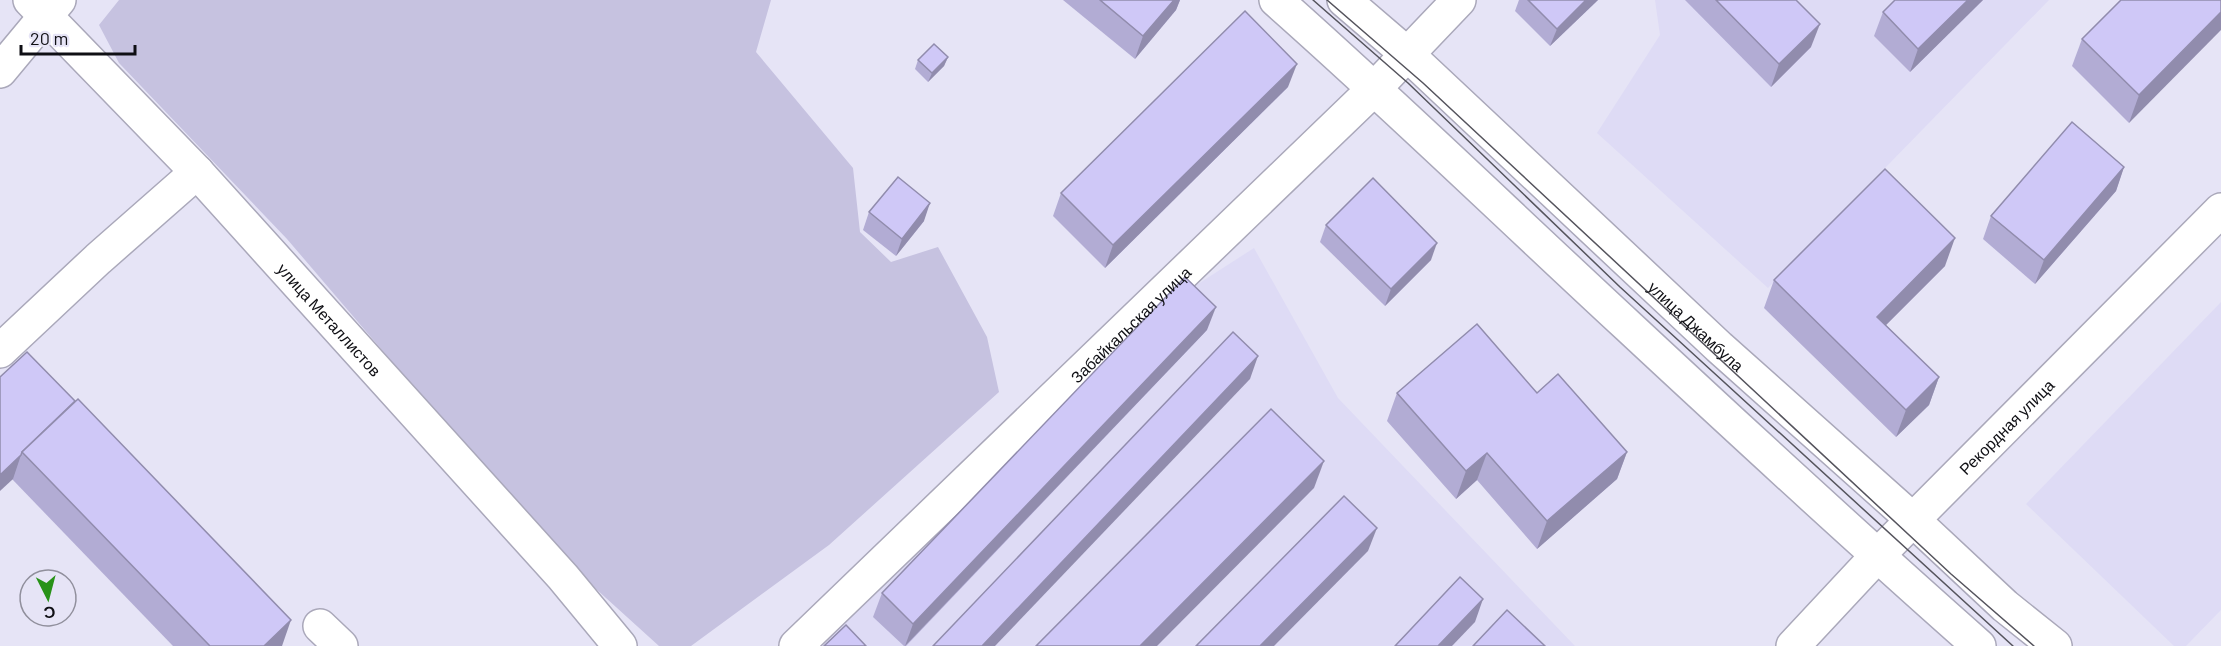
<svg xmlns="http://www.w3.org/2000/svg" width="2221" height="646" viewBox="0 0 2221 646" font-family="Barlow,sans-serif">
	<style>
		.built { fill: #dedbf5 }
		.green { fill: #c6c2e0 }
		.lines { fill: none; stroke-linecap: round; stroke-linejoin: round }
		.minor-casing { stroke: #aaa8ba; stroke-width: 36 }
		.minor { stroke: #fff; stroke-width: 33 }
		.tram { stroke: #55545d; stroke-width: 1.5 }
		.wall { fill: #b2acd4 }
		.shaded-wall { fill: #918cad }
		.building { fill: #cfc8f7; stroke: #918cad; stroke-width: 1.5 }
		.labels { text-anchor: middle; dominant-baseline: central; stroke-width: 5; stroke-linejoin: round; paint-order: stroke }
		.street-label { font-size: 16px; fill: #0f0f14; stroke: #e6e4f6 }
	</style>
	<rect width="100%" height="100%" fill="#e6e4f6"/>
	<g class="built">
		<path d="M1655,0H2049L1768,288L1597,133L1660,35Z"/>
		<path d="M1254,248L1338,398L1575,646H822L950,516L1184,293Z"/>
		<path d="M2221,302V610L2186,646H2174L2026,504Z"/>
	</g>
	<path class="green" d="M119,0H771L756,52L853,168L860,232L891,262L938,247L987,337L999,392L829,545L691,646H659L553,550L287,239L119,63L99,25Z"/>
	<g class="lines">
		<defs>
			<g id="minor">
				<path id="s1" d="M30,0L197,172L563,577L620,646"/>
				<path d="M1276,0C1396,106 1510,217 1628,326C1744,434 1860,541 1979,646"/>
				<path id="s2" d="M1344,0L1407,54L1719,347L1913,520L2005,606L2055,646"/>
				<path d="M0,71L59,0"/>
				<path d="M0,351L98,259L197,172"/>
				<path d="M320,626L341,646"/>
				<path id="s3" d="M796,646L1375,88L1459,0"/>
				<path id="s4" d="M1793,646L1877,556L2221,210"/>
			</g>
		</defs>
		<use href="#minor" class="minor-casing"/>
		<use href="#minor" class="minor"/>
		<g class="tram">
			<path d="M1313,0L1408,83L1620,287L2013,646"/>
			<path d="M1327,0L1423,83L1951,574L2034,646"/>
		</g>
	</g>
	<g class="wall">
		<path d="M1063,0H1180L1176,10L1135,59Z"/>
		<path d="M1519,0H1598L1550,46L1515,11Z"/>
		<path d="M1685,0H1796L1811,47L1771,87Z"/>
		<path d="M1983,0L1910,72L1874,36L1883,12Z"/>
		<path d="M2221,0L2129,123L2072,66L2082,39Z"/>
		<path d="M948,57L944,66L928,82L915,69L918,60Z"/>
		<path d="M1288,87L1105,268L1053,216L1061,193Z"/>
		<path d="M2124,167L2116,191L2035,284L1983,239L1991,216Z"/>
		<path d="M869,212L924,221L896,256L863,230Z"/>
		<path d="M1326,225L1431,260L1385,306L1320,242Z"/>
		<path d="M1945,266L1886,325L1939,377L1929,405L1896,437L1764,308L1774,280Z"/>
		<path d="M1207,330L906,646H904L873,617L882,593Z"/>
		<path d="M0,377L282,646H173L12,479Z"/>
		<path d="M1397,393H1537L1627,452L1617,479L1537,549L1477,480L1456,499L1387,421Z"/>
	</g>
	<g class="shaded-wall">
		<path d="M1174,0H1180L1176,10L1135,59L1143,36Z"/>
		<path d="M1586,0H1598L1550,46L1557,29Z"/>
		<path d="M1968,0H1983L1910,72L1918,49Z"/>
		<path d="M2221,12V30L2129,123L2139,95Z"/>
		<path d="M1820,24L1811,47L1771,87L1779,64Z"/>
		<path d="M948,57L944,66L928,82L932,73Z"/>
		<path d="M1297,64L1288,87L1105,268L1113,245Z"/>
		<path d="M2124,167L2116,191L2035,284L2044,260Z"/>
		<path d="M930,203L924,221L896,256L902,239Z"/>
		<path d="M1955,238L1945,266L1867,344L1877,317Z"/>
		<path d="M1437,243L1431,260L1385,306L1391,289Z"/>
		<path d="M1216,307L1207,330L905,646L913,624Z"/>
		<path d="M1258,356L1250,379L995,646H982Z"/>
		<path d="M1939,377L1929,405L1896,437L1906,410Z"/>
		<path d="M1627,452L1617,479L1537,549L1547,521Z"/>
		<path d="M1487,453L1477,480L1456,499L1466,471Z"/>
		<path d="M21,455L13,479L0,491V475Z"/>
		<path d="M1324,461L1314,488L1157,646H1140Z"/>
		<path d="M1377,528L1368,551L1274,646H1260Z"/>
		<path d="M1483,599L1475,622L1452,646H1438Z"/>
		<path d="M291,620L282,646H264Z"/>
	</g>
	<g class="building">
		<path d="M1100,0H1174L1143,36Z"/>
		<path d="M1528,0H1586L1557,29Z"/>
		<path d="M1716,0H1796L1820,24L1779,64Z"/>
		<path d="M1895,0H1968L1918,49L1883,12Z"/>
		<path d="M2121,0H2221V12L2139,95L2082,39Z"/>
		<path d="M1245,11L1297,64L1113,245L1061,193Z"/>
		<path d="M934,44L948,57L932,73L918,60Z"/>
		<path d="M2072,122L2124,167L2044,260L1991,216Z"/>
		<path d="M1885,169L1955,238L1877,317L1939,377L1906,410L1774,280Z"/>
		<path d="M898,177L930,203L902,239L869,212Z"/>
		<path d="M1373,178L1437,243L1391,289L1326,225Z"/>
		<path d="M1185,277L1216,307L913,624L882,593Z"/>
		<path d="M1477,324L1537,393L1558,374L1627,452L1547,521L1487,453L1466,471L1397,393Z"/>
		<path d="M1233,332L1258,356L982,646H933Z"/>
		<path d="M27,352L75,401L22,452L21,455L0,475V377Z"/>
		<path d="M78,399L291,620L264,646H210L22,452Z"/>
		<path d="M1271,409L1324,461L1140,646H1036Z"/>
		<path d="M1344,496L1377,528L1260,646H1196Z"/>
		<path d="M1460,577L1483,599L1438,646H1395Z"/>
		<path d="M1507,610L1545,646H1473Z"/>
		<path d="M846,625L866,646H824Z"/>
	</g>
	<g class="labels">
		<g class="street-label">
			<text stroke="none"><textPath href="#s1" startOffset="438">улица Металлистов</textPath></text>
			<text stroke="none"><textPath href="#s3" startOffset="464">Забайкальская улица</textPath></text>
			<text stroke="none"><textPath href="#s2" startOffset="480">улица Джамбула</textPath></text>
			<text stroke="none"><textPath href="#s4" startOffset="306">Рекордная улица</textPath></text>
		</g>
	</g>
	<g transform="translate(48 598) rotate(174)"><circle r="28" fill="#e6e4f6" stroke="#908f9c" stroke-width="1.5"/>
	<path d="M0-4.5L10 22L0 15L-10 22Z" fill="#289218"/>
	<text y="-9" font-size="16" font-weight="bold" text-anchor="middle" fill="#0f0f14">С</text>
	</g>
	<path d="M21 45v9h114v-9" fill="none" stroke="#0f0f14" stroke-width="3"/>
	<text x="30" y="45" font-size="18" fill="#0f0f14" stroke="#e6e4f6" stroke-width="4.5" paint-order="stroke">20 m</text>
</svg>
